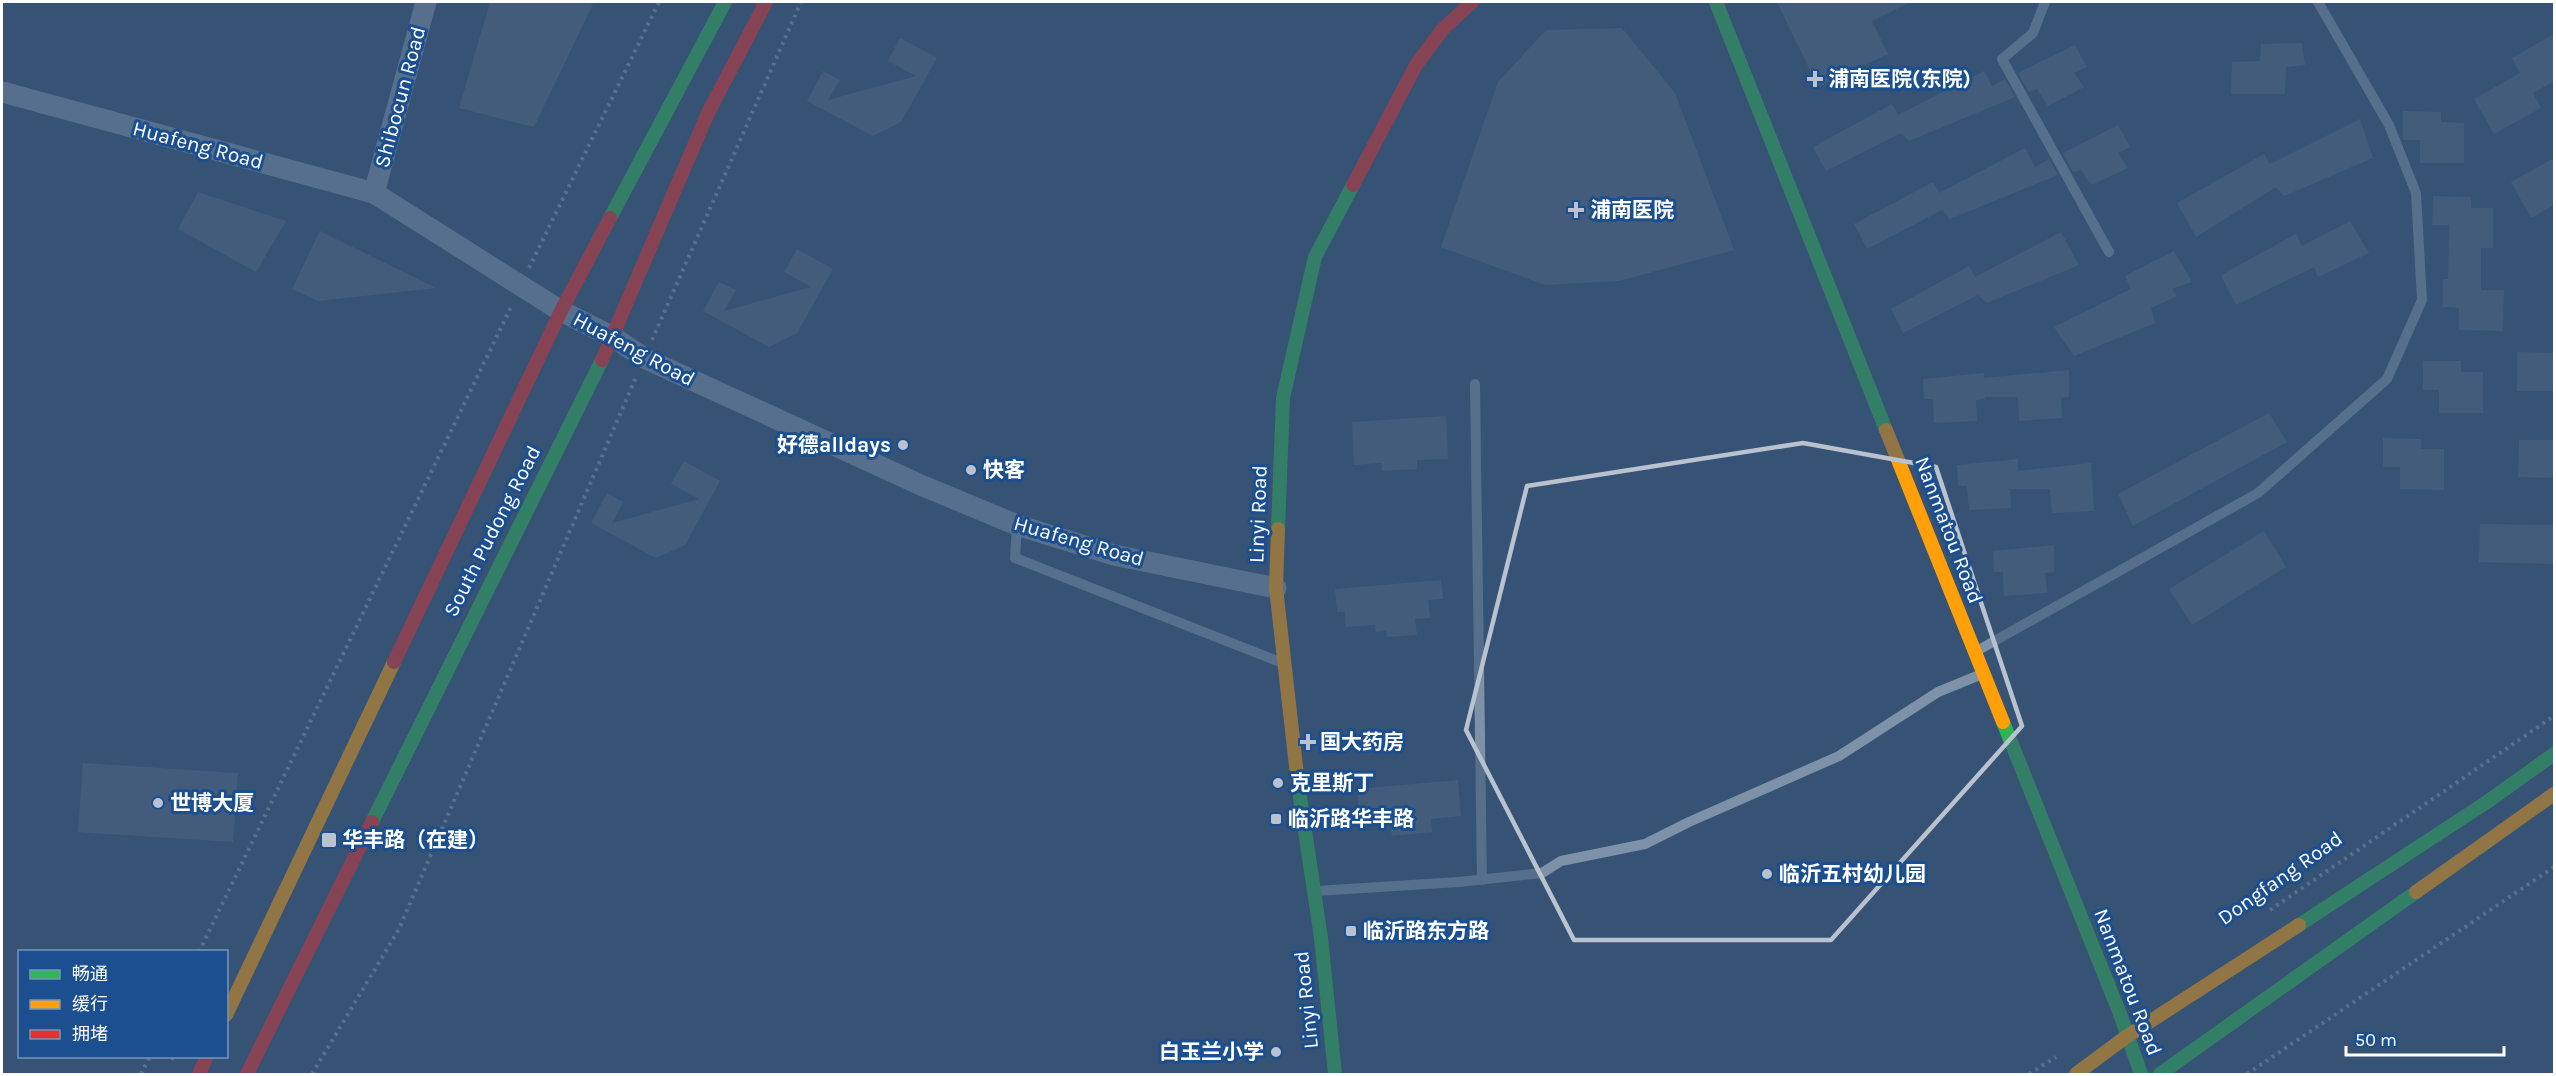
<svg xmlns="http://www.w3.org/2000/svg" width="2556" height="1076" viewBox="0 0 2556 1076" font-family="Karla,'Noto Sans SC',sans-serif">
	<style>
		.building { fill: #526984 }
		.lines { fill: none; stroke-linecap: round; stroke-linejoin: round }
		.path { stroke: #7d92a8; stroke-width: 4; stroke-dasharray: 3 4.5; stroke-linecap: butt }
		.lane { stroke: #7d92a8; stroke-width: 10 }
		.street { stroke: #7d92a8; stroke-width: 21 }
		.fast { stroke: #30b455; stroke-width: 14 }
		.slow { stroke: #ff9f0a; stroke-width: 14 }
		.jam { stroke: #e5322d; stroke-width: 14 }
		.marked { fill: none; stroke: #b9c2ce; stroke-width: 4.5; stroke-linejoin: round }
		.poi-dot { fill: #b9c2ce; stroke: #1b4f8f; stroke-width: 2 }
		.labels { text-anchor: middle; dominant-baseline: central; stroke-width: 6; stroke-linejoin: round; paint-order: stroke }
		.poi-label { font-size: 21px; font-weight: bold; fill: #fff; stroke: #1b4f8f; text-anchor: start }
		.street-label { font-size: 21px; fill: #fff; stroke: #1b4f8f }
	</style>
	<rect width="100%" height="100%" fill="#365274"/>
	<g class="building">
		<path d="M490,2H594L534,127L459,108Z"/>
		<path d="M1777,2H1911L1872,21L1888,54L1818,87Z"/>
		<path d="M1622,28L1675,93L1734,250L1619,281L1545,285L1441,247L1498,82L1546,30Z"/>
		<path d="M2554,34V81L2533,93L2541,108L2494,134L2474,99L2520,73L2512,58Z"/>
		<path d="M900,38L937,58L901,122L873,136L807,101L823,71L840,80L828,100L916,76L888,61Z"/>
		<path d="M2302,43L2305,65L2286,67L2285,94H2231L2232,62L2260,61L2261,44Z"/>
		<path d="M2075,45L2087,67L2074,73L2084,87L2048,106L2037,89L2029,92L2018,73Z"/>
		<path d="M1984,71L1992,86L2005,79L2015,97L1909,141L1901,133L1826,171L1813,147L1892,104L1898,115Z"/>
		<path d="M2403,111L2441,112V122L2464,123V163H2420V140H2403Z"/>
		<path d="M2360,119L2373,158L2284,196L2276,187L2196,237L2177,203L2264,154L2270,164Z"/>
		<path d="M2118,125L2130,147L2118,153L2128,168L2091,185L2081,170L2073,172L2063,153Z"/>
		<path d="M2025,148L2035,167L2049,159L2058,175L1950,219L1942,210L1867,249L1854,224L1933,182L1939,193Z"/>
		<path d="M2554,158V205L2531,218L2511,182Z"/>
		<path d="M198,192L286,221L256,272L178,229Z"/>
		<path d="M2433,196L2471,197V208H2493V248H2481V290H2504L2503,331L2459,330V308L2443,307V279H2448L2449,225H2432Z"/>
		<path d="M2350,221L2369,253L2318,277L2314,267L2236,305L2221,275L2296,234L2302,246Z"/>
		<path d="M320,231L436,288L318,301L292,289Z"/>
		<path d="M2061,232L2079,265L1987,303L1978,295L1903,333L1891,309L1969,266L1975,277Z"/>
		<path d="M797,249L833,269L797,333L769,347L703,311L719,282L736,290L724,311L811,287L784,272Z"/>
		<path d="M2174,251L2192,282L2172,289L2177,296L2151,308L2155,323L2074,356L2054,327L2131,289L2125,276Z"/>
		<path d="M2517,352L2554,353V391H2517Z"/>
		<path d="M2423,361H2461V372H2483V413H2439V390H2423Z"/>
		<path d="M2069,370V397L2061,398L2062,418L2019,421L2018,397H1985V399L1976,400L1977,421L1934,423L1933,399H1924L1923,379L1984,373V378Z"/>
		<path d="M2269,413L2287,442L2133,526L2118,494Z"/>
		<path d="M1446,416L1448,459L1417,460V469L1382,471L1381,463L1354,465L1352,422Z"/>
		<path d="M2383,438L2421,439V449H2444V490L2400,489V467H2383Z"/>
		<path d="M2519,440H2554V478L2518,477Z"/>
		<path d="M2018,459V471L2091,463L2094,511L2052,513L2050,489H2010L2011,508L1969,510L1967,486H1958L1957,465Z"/>
		<path d="M684,461L720,481L685,545L656,558L591,523L607,493L623,502L612,523L699,499L671,484Z"/>
		<path d="M2480,524L2554,525V564L2479,562Z"/>
		<path d="M2264,531L2286,567L2192,625L2169,589Z"/>
		<path d="M2054,545V572L2045,573L2047,593L2004,596L2003,572H1994L1993,551Z"/>
		<path d="M1441,580L1443,599L1428,600L1430,618L1415,619L1417,635L1387,637L1386,631L1376,632L1375,625L1346,627L1345,612H1337L1335,589Z"/>
		<path d="M83,763L238,773L233,842L78,832Z"/>
		<path d="M1458,780L1461,816L1431,819L1432,832L1392,836L1390,822L1361,825L1357,789Z"/>
	</g>
	<g class="lines">
		<g class="path">
			<path d="M529,268L659,2"/>
			<path d="M652,340L801,2"/>
			<path d="M2270,910L2554,716"/>
			<path d="M199,952L512,305"/>
			<path d="M164,1056L178,1060"/>
			<path d="M141,1074L150,1056"/>
			<path d="M312,1074L399,929L636,377"/>
			<path d="M2029,1074L2056,1057"/>
			<path d="M2247,1074L2554,867"/>
		</g>
		<g class="lane">
			<path d="M2045,2L2033,33L2002,59L2109,252"/>
			<path d="M1475,384L1482,880"/>
			<path d="M1017,525L1015,558L1280,662"/>
			<path d="M1975,652L2258,493L2387,379L2422,300L2416,193L2389,125L2318,2"/>
			<path d="M1316,891L1459,882L1542,873L1561,861L1645,844L1689,822L1839,756L1938,692L1982,674"/>
		</g>
		<g class="street">
			<path d="M2,92L374,193L561,311L613,337L644,358L923,486L1017,525L1114,555L1276,588"/>
			<path d="M374,193L426,2"/>
		</g>
		<g class="fast">
			<path d="M1716,2L1886,430"/>
			<path d="M610,218L725,2"/>
			<path d="M1278,529L1283,398L1315,257L1353,185"/>
			<path d="M2003,722L2120,1014L2141,1074"/>
			<path d="M1298,784L1321,938L1335,1074"/>
			<path d="M372,822L602,360"/>
			<path d="M2299,925L2487,802L2554,754"/>
			<path d="M2160,1074L2416,892"/>
		</g>
		<g class="slow">
			<path d="M1886,430L2003,722"/>
			<path d="M1278,529L1276,588L1298,784"/>
			<path d="M2416,892L2554,794"/>
			<path d="M226,1015L394,662"/>
			<path d="M2076,1074L2126,1037L2299,925"/>
		</g>
		<g class="jam">
			<path d="M1353,185L1416,65L1442,30L1472,2"/>
			<path d="M602,360L708,113L766,2"/>
			<path d="M394,662L561,311L610,218"/>
			<path d="M199,1074L207,1056"/>
			<path d="M247,1074L372,822"/>
		</g>
	</g>
	<path d="M0 0H2556V1076H0ZM1803,443L1936,467L2022,726L1831,940H1574L1466,730L1527,486Z" fill="#365274" fill-opacity=".55" fill-rule="evenodd"/>
	<path class="marked" d="M1803,443L1936,467L2022,726L1831,940H1574L1466,730L1527,486Z"/>
	<g class="poi-dot">
		<path d="M1812 70h6v6h6v6h-6v6h-6v-6h-6v-6h6z"/>
		<path d="M1573 201h6v6h6v6h-6v6h-6v-6h-6v-6h6z"/>
		<circle cx="903" cy="445" r="6"/>
		<circle cx="971" cy="470" r="6"/>
		<path d="M1305 733h6v6h6v6h-6v6h-6v-6h-6v-6h6z"/>
		<circle cx="1278" cy="783" r="6"/>
		<circle cx="158" cy="803" r="6"/>
		<rect x="1270" y="813" width="12" height="12" rx="3"/>
		<rect x="321" y="832" width="16" height="16" rx="3"/>
		<circle cx="1767" cy="874" r="6"/>
		<rect x="1345" y="925" width="12" height="12" rx="3"/>
		<circle cx="1276" cy="1052" r="6"/>
	</g>
	<g class="labels">
		<g class="poi-label">
			<text x="1828" y="79">浦南医院(东院)</text>
			<text x="1590" y="210">浦南医院</text>
			<text x="891" y="445" text-anchor="end">好德alldays</text>
			<text x="983" y="470">快客</text>
			<text x="1320" y="742">国大药房</text>
			<text x="1290" y="783">克里斯丁</text>
			<text x="170" y="803">世博大厦</text>
			<text x="1288" y="819">临沂路华丰路</text>
			<text x="342" y="840">华丰路（在建）</text>
			<text x="1779" y="874">临沂五村幼儿园</text>
			<text x="1363" y="931">临沂路东方路</text>
			<text x="1264" y="1052" text-anchor="end">白玉兰小学</text>
		</g>
		<g class="street-label">
			<text transform="translate(400 97) rotate(-75)">Shibocun Road</text>
			<text transform="translate(198 145) rotate(15)">Huafeng Road</text>
			<text transform="translate(634 349) rotate(28)">Huafeng Road</text>
			<text transform="translate(1258 514) rotate(-88)">Linyi Road</text>
			<text transform="translate(1949 530) rotate(69)">Nanmatou Road</text>
			<text transform="translate(492 531) rotate(-63)">South Pudong Road</text>
			<text transform="translate(1079 541) rotate(16)">Huafeng Road</text>
			<text transform="translate(2280 878) rotate(-35)">Dongfang Road</text>
			<text transform="translate(2128 982) rotate(69)">Nanmatou Road</text>
			<text transform="translate(1306 1000) rotate(-96)">Linyi Road</text>
		</g>
	</g>
	<rect width="2556" height="1076" fill="none" stroke="#ffffff" stroke-width="6"/>
	<rect x="18" y="950" width="210" height="108" fill="#1b4f8f" stroke="#7695bc" stroke-width="1.5"/>
	<rect x="30" y="970" width="30" height="9" fill="#30b455" stroke="#7695bc" stroke-width="1.5"/>
	<text x="72" y="980" font-size="18" fill="#ffffff">畅通</text>
	<rect x="30" y="1000" width="30" height="9" fill="#ff9f0a" stroke="#7695bc" stroke-width="1.5"/>
	<text x="72" y="1010" font-size="18" fill="#ffffff">缓行</text>
	<rect x="30" y="1030" width="30" height="9" fill="#e5322d" stroke="#7695bc" stroke-width="1.5"/>
	<text x="72" y="1040" font-size="18" fill="#ffffff">拥堵</text>
	<path d="M2346 1046v9h158v-9" fill="none" stroke="#ffffff" stroke-width="3"/>
	<text x="2355" y="1046" font-size="18" fill="#ffffff" stroke="#1b4f8f" stroke-width="4.5" paint-order="stroke">50 m</text>
</svg>
